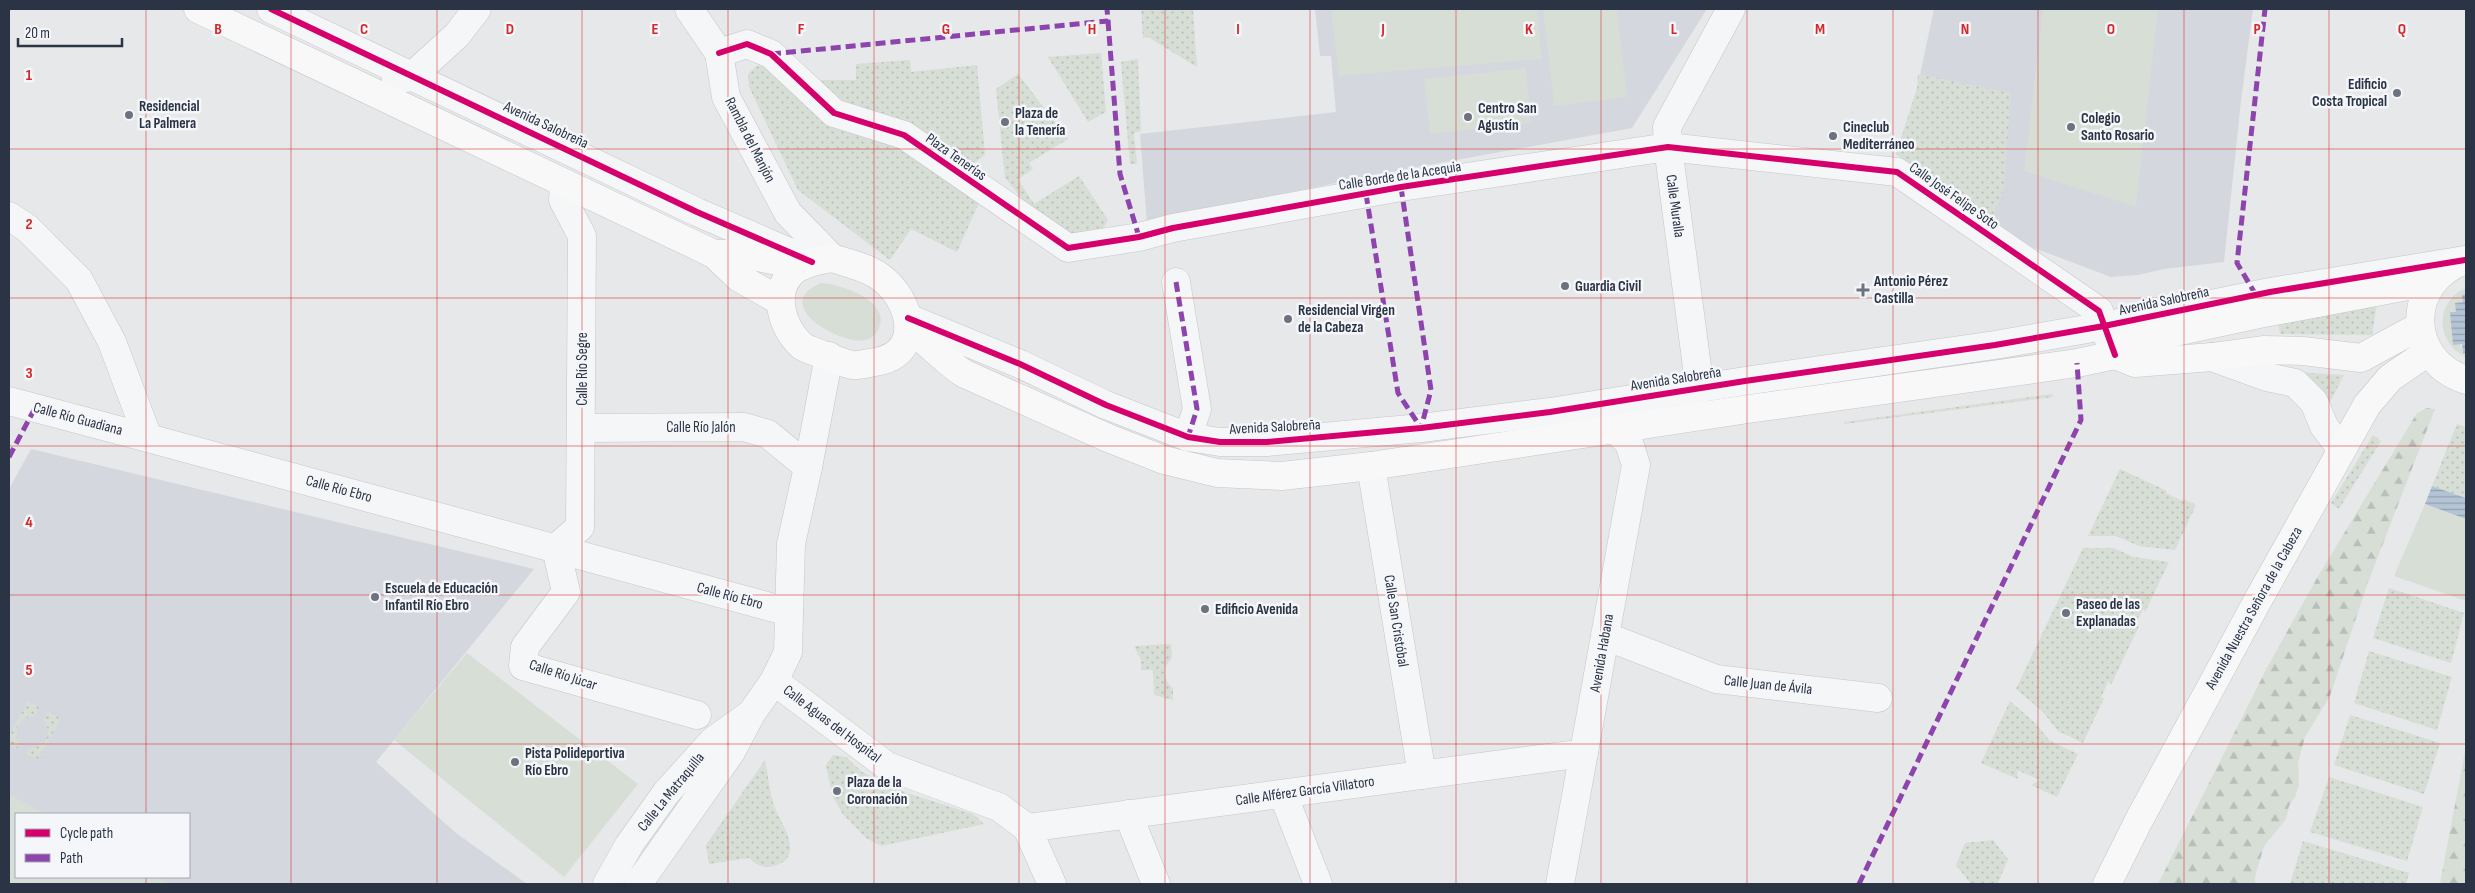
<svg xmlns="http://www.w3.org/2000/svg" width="2475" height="893" viewBox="0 0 2475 893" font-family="'Sofia Sans Condensed',sans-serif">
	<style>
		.built { fill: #d4d7dd; fill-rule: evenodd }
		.grass { fill: url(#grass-dots) }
		.forest { fill: url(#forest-firs) }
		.garden { fill: #d6ded6 }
		.water { fill: url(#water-rules) }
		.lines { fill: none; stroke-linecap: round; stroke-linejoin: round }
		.minor-casing { stroke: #c4c6c8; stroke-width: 29 }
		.tertiary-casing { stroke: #c4c6c8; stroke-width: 29 }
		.secondary-casing { stroke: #c4c6c8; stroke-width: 29 }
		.minor { stroke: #f5f6f7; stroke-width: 28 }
		.tertiary { stroke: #f5f6f7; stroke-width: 28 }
		.secondary { stroke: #f8f8f8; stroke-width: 28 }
		.quiet { stroke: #8e44ad; stroke-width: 5; stroke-dasharray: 10 5; stroke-linecap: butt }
		.cycleway-casing { stroke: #f4f6f9; stroke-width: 9 }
		.cycleway { stroke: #d6006c; stroke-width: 6 }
		.grid { fill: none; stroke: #d62828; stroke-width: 1; stroke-opacity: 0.55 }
		.poi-dot { fill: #6c737f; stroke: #f4f6f9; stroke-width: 2 }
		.labels { text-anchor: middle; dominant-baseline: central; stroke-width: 5; stroke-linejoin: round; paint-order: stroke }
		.poi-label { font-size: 15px; font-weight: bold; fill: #2b3445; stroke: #f4f6f9; text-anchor: start }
		.street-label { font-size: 15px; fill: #2b3445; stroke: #f4f6f9 }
		.grid-label { font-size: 16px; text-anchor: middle; font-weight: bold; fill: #d62828; stroke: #f4f6f9; stroke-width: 5; stroke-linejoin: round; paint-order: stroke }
	</style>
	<defs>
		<pattern id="grass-dots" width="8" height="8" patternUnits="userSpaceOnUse" patternTransform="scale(1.25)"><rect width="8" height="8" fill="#d6ded6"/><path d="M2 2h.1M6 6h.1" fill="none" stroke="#b8bfb9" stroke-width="1.8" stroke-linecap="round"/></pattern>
		<pattern id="forest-firs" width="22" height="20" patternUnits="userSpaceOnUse" patternTransform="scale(1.25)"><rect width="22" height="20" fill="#d6ded6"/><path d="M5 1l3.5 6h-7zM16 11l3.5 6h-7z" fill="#b8bfb9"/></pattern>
		<pattern id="water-rules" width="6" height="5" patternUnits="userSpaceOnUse" patternTransform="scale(1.25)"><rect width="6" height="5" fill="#b4c4d5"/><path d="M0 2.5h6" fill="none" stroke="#93a0af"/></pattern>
	</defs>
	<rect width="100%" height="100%" fill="#e6e8ea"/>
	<g class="built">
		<path d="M1315,9H1707L1632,128L1374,175L1147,222L1140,134L1336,112L1331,56H1320Z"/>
		<path d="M1934,9H2253L2241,101L2224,262L2164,269L2138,275L2111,277L2021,243L1896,154L1917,89Z"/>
		<path d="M31,449L534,569L376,762L456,833L527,884H9V489ZM16,814H189V877H16Z"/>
	</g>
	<g class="grass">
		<path d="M1193,9L1197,67L1148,37L1143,38L1141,10Z"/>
		<path d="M1101,53L1106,112L1088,122L1048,57Z"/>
		<path d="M1138,59L1141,131L1134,133L1137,164H1130L1121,62Z"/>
		<path d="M910,60L911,72L977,65L985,155L974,163L907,125L842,102L818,84L821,80H856V64Z"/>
		<path d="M758,65L765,67L904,146L982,196L957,252L911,229L890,260L798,190L749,87L748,74Z"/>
		<path d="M1018,74L1068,139L1029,163L1033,169L1018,179L1034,204L1079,176L1108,220L1098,237L1065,232L1028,206L1005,178L996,89Z"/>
		<path d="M1918,74L2011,93L2004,188L1991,222L1896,154L1917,89Z"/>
		<path d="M2377,303L2372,335L2280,334L2278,322Z"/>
		<path d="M2294,372L2344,375L2328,406Z"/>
		<path d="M2052,394L2053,397L1844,424V422Z"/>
		<path d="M2457,424L2466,427V498L2432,486Z"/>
		<path d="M2373,435L2381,441L2339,509L2331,503Z"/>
		<path d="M2120,469L2167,491L2166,493L2182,501L2183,499L2196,505L2175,550L2139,546L2116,536H2088Z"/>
		<path d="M2083,548H2113L2134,557L2169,562L2145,612L2143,609L2135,625L2139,626L2111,685L2108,681L2101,698H2104L2083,743L2058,731L2043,712L2016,689Z"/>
		<path d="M2389,588L2464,613L2451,663L2373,638Z"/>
		<path d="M1171,644L1172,658C1162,667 1163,680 1173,688V700L1154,695L1153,670H1141V660L1134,646Z"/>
		<path d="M2369,651L2452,677L2437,730L2354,703Z"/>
		<path d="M28,701L39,707L36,716L24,718L17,727V738L20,742L17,749L9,745V736Z"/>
		<path d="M2010,701L2035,723L2050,741L2078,754L2057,797L2031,785L2040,780L2017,770L2018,779L1981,763Z"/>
		<path d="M48,711L61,718L38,760L26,754L30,748C47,748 53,732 43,719Z"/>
		<path d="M2350,715L2440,743L2424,794L2334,765Z"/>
		<path d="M833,755L846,757L862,772L907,793L973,814L984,824L881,846L866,838L842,813L832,795L826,765Z"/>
		<path d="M765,760C768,774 769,789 773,803C779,822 808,856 774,866C764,869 756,865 749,858L709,864L706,845Z"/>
		<path d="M2329,777L2423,807L2407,861L2310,832Z"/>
		<path d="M1993,840L2008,859L1998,883L1971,884L1956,865L1965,843Z"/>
		<path d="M2303,841L2409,873L2406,884H2290Z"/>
	</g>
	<g class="forest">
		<path d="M2427,408L2435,409L2367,585L2330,696L2305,737L2298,763L2299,785L2295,797L2289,806L2286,819L2264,846L2255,877V884H2158L2268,666L2317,578L2417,413Z"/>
		<path d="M2466,746V884H2440Z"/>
	</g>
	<g class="garden">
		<path d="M1331,9H1537L1542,59L1339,76Z"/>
		<path d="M1543,9H1617L1627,97L1554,106Z"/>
		<path d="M2043,9H2158L2136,207L2024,171Z"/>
		<path d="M1526,68L1531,123L1430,134L1424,79Z"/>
		<path d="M821,283C841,284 891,301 879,328C877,334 871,339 865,340C843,346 768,305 821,283Z"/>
		<path d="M2466,288V294L2462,295L2463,302L2456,312H2450L2463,353H2466V357C2436,344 2434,301 2466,288Z"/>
		<path d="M2425,504L2466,519V601L2394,576Z"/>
		<path d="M467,653L638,784L564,877L394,740Z"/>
		<path d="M9,794L45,814H16V877H159L170,884H9Z"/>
	</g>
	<g class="water">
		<path d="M2466,294V353H2463L2462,344L2453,345L2450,312H2456L2455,303L2463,302L2462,295Z"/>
		<path d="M2432,486L2466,498V519L2425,504Z"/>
	</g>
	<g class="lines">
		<defs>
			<g id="minor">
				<path d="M271,9L697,212L812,262"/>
				<path d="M689,9L719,53L726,97L788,213L832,258"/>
				<path d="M719,53L747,44L771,54L834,113L904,135L1068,248L1139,237L1173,228L1401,187L1668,147L1897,172L2099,311L2109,340"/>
				<path d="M396,80L411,77L457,35L477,9"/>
				<path d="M564,183L563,200L582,236L580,527L556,548L566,592L525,647L523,666L697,715"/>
				<path d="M9,216L27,228L79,280L112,342L148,438L789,612"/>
				<path d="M1176,282L1197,409L1188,437"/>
				<path d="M908,318L1020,364L1106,405L1188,437L1220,442H1267L1421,428L1550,412L1745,381L1995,345L2104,326L2270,292L2465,260"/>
				<path d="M2212,357L2267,377L2295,383L2314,402L2324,426L2341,449"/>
				<path d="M9,401L148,438"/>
				<path d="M1694,406L1697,367L1668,147L1667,127L1731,9"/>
				<path d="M581,428L744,427L768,434L808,467"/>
				<path d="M1371,466L1422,775"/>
				<path d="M1605,636L1716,679L1878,698"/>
				<path d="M774,681L887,766L999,807L1027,828L1052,884"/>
				<path d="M1283,794L1318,884"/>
				<path d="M1128,814L1156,884"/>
				<path d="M1027,828L1584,753"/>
				<path d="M1560,884L1636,465L1629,443L1615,429"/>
			</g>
			<g id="tertiary">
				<path d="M607,884L629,845L666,793L713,741L748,716"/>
				<path d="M638,884L731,752L751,714L774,681L788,652L791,544L808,467L829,356"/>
			</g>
			<g id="secondary">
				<path d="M198,9L714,254L738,277L780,301"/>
				<path d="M714,254H742L803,266"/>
				<path d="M832,258C847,263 866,267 879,276C911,298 926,354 875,362C868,363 859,366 852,365C846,364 806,349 802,346C781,328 770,288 796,269C806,262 820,260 832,258Z"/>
				<path d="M2466,260C2405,280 2405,360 2466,380"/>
				<path d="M909,329C929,342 945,362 965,374L1108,438L1164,460L1217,473L1282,476L1371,466L1748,409L2077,363L2115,355L2135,363L2212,357L2263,350L2303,351L2361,358L2420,326"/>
				<path d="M2115,355L2128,342L2259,314L2434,281"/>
				<path d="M2107,884L2139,820L2258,600L2367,405L2390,378L2428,352"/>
			</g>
		</defs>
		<use href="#minor" class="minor-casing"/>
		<use href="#tertiary" class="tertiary-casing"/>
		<use href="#secondary" class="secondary-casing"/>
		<use href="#minor" class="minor"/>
		<use href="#tertiary" class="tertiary"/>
		<use href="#secondary" class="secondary"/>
		<g class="quiet">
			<path d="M1108,21L1120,174L1139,237"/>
			<path d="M771,54L1108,21L1107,9"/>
			<path d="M1401,187L1431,390L1421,428"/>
			<path d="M1366,194L1398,393L1421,428"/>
			<path d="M1176,282L1197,409L1188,437"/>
			<path d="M2256,295L2237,263L2265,9"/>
			<path d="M9,457L35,408"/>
			<path d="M1859,884L2081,420L2077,363"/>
		</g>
		<defs>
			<g id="cycleway">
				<path d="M271,9L697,212L812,262"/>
				<path d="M719,53L747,44L771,54L834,113L904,135L1068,248L1139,237L1173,228L1401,187L1668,147L1897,172L2099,311L2115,355"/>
				<path d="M908,318L1020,364L1106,405L1188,437L1220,442H1267L1421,428L1550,412L1745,381L1995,345L2104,326L2270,292L2465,260"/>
			</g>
		</defs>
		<use href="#cycleway" class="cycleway-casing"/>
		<use href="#cycleway" class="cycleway"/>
	</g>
	<path class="grid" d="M146,9V814M291,9V884M437,9V884M582,9V884M728,9V884M874,9V884M1019,9V884M1165,9V884M1310,9V884M1456,9V884M1601,9V884M1747,9V884M1893,9V884M2038,9V884M2184,9V884M2329,9V884M9,149H2466M9,298H2466M9,446H2466M9,595H2466M9,744H2466M146,877V884"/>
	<g class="poi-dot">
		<circle cx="2397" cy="93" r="5"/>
		<circle cx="129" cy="115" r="5"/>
		<circle cx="1468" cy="117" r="5"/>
		<circle cx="1005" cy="122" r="5"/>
		<circle cx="2071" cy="127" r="5"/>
		<circle cx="1833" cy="136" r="5"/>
		<circle cx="1565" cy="286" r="5"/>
		<path d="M1860.5 282.5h5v5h5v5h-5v5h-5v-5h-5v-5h5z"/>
		<circle cx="1288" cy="319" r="5"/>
		<circle cx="375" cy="597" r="5"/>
		<circle cx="1205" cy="609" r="5"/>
		<circle cx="2066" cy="613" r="5"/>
		<circle cx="515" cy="762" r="5"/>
		<circle cx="837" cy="791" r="5"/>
	</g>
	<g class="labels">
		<g class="poi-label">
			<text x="2387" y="84" text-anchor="end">Edificio<tspan x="2387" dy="17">Costa Tropical</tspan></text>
			<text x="139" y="106">Residencial<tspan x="139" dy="17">La Palmera</tspan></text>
			<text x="1478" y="108">Centro San<tspan x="1478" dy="17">Agustín</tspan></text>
			<text x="1015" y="113">Plaza de<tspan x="1015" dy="17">la Tenería</tspan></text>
			<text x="2081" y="118">Colegio<tspan x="2081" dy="17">Santo Rosario</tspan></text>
			<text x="1843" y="127">Cineclub<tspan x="1843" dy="17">Mediterráneo</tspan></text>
			<text x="1874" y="281">Antonio Pérez<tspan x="1874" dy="17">Castilla</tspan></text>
			<text x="1575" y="286">Guardia Civil</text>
			<text x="1298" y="310">Residencial Virgen<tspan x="1298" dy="17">de la Cabeza</tspan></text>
			<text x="385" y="588">Escuela de Educación<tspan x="385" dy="17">Infantil Río Ebro</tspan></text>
			<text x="2076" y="604">Paseo de las<tspan x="2076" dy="17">Explanadas</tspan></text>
			<text x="1215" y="609">Edificio Avenida</text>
			<text x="525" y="753">Pista Polideportiva<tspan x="525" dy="17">Río Ebro</tspan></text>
			<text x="847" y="782">Plaza de la<tspan x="847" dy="17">Coronación</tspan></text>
		</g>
		<g class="street-label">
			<text transform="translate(546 125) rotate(25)">Avenida Salobreña</text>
			<text transform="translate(750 140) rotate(63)">Rambla del Manjón</text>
			<text transform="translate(956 157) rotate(35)">Plaza Tenerías</text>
			<text transform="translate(1400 176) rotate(-9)">Calle Borde de la Acequia</text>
			<text transform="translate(1954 196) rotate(35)">Calle José Felipe Soto</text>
			<text transform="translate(1675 206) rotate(82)">Calle Muralla</text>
			<text transform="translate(2164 301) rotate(-12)">Avenida Salobreña</text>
			<text transform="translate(582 369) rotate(-90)">Calle Río Segre</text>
			<text transform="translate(1676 379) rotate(-9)">Avenida Salobreña</text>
			<text transform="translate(78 419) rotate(15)">Calle Río Guadiana</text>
			<text x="701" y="427">Calle Río Jalón</text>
			<text transform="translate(1275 427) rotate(-3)">Avenida Salobreña</text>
			<text transform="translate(339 489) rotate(15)">Calle Río Ebro</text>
			<text transform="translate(730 596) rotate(15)">Calle Río Ebro</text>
			<text transform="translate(2254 608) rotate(-61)">Avenida Nuestra Señora de la Cabeza</text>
			<text transform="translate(1396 621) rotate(81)">Calle San Cristóbal</text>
			<text transform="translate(1602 653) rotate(-80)">Avenida Habana</text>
			<text transform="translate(563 675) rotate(18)">Calle Río Júcar</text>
			<text transform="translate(1768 685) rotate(6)">Calle Juan de Ávila</text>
			<text transform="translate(832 724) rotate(37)">Calle Aguas del Hospital</text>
			<text transform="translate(1305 791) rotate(-8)">Calle Alférez García Villatoro</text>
			<text transform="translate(671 792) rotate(-51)">Calle La Matraquilla</text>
		</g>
	</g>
	<g class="grid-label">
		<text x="218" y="34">B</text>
		<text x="364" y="34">C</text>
		<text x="510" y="34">D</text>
		<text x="655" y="34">E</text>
		<text x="801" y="34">F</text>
		<text x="946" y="34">G</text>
		<text x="1092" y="34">H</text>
		<text x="1238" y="34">I</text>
		<text x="1383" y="34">J</text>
		<text x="1529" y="34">K</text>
		<text x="1674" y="34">L</text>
		<text x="1820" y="34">M</text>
		<text x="1965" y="34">N</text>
		<text x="2111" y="34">O</text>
		<text x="2257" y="34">P</text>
		<text x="2402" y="34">Q</text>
		<text x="29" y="80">1</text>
		<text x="29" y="229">2</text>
		<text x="29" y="378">3</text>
		<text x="29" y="527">4</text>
		<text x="29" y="675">5</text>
	</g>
	<rect width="2475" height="893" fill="none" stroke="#2b3445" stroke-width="20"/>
	<rect x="15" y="813" width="175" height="65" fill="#f4f6f9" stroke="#a4a8b1"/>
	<rect x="25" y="829" width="25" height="8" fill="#d6006c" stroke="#a4a8b1"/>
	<text x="60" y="838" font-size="15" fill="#2b3445">Cycle path</text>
	<rect x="25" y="854" width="25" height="8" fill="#8e44ad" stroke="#a4a8b1"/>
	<text x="60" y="863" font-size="15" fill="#2b3445">Path</text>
	<path d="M18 38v8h104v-8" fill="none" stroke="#2b3445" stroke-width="2.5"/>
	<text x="25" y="38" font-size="15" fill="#2b3445" stroke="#f4f6f9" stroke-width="4" paint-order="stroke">20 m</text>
</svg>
